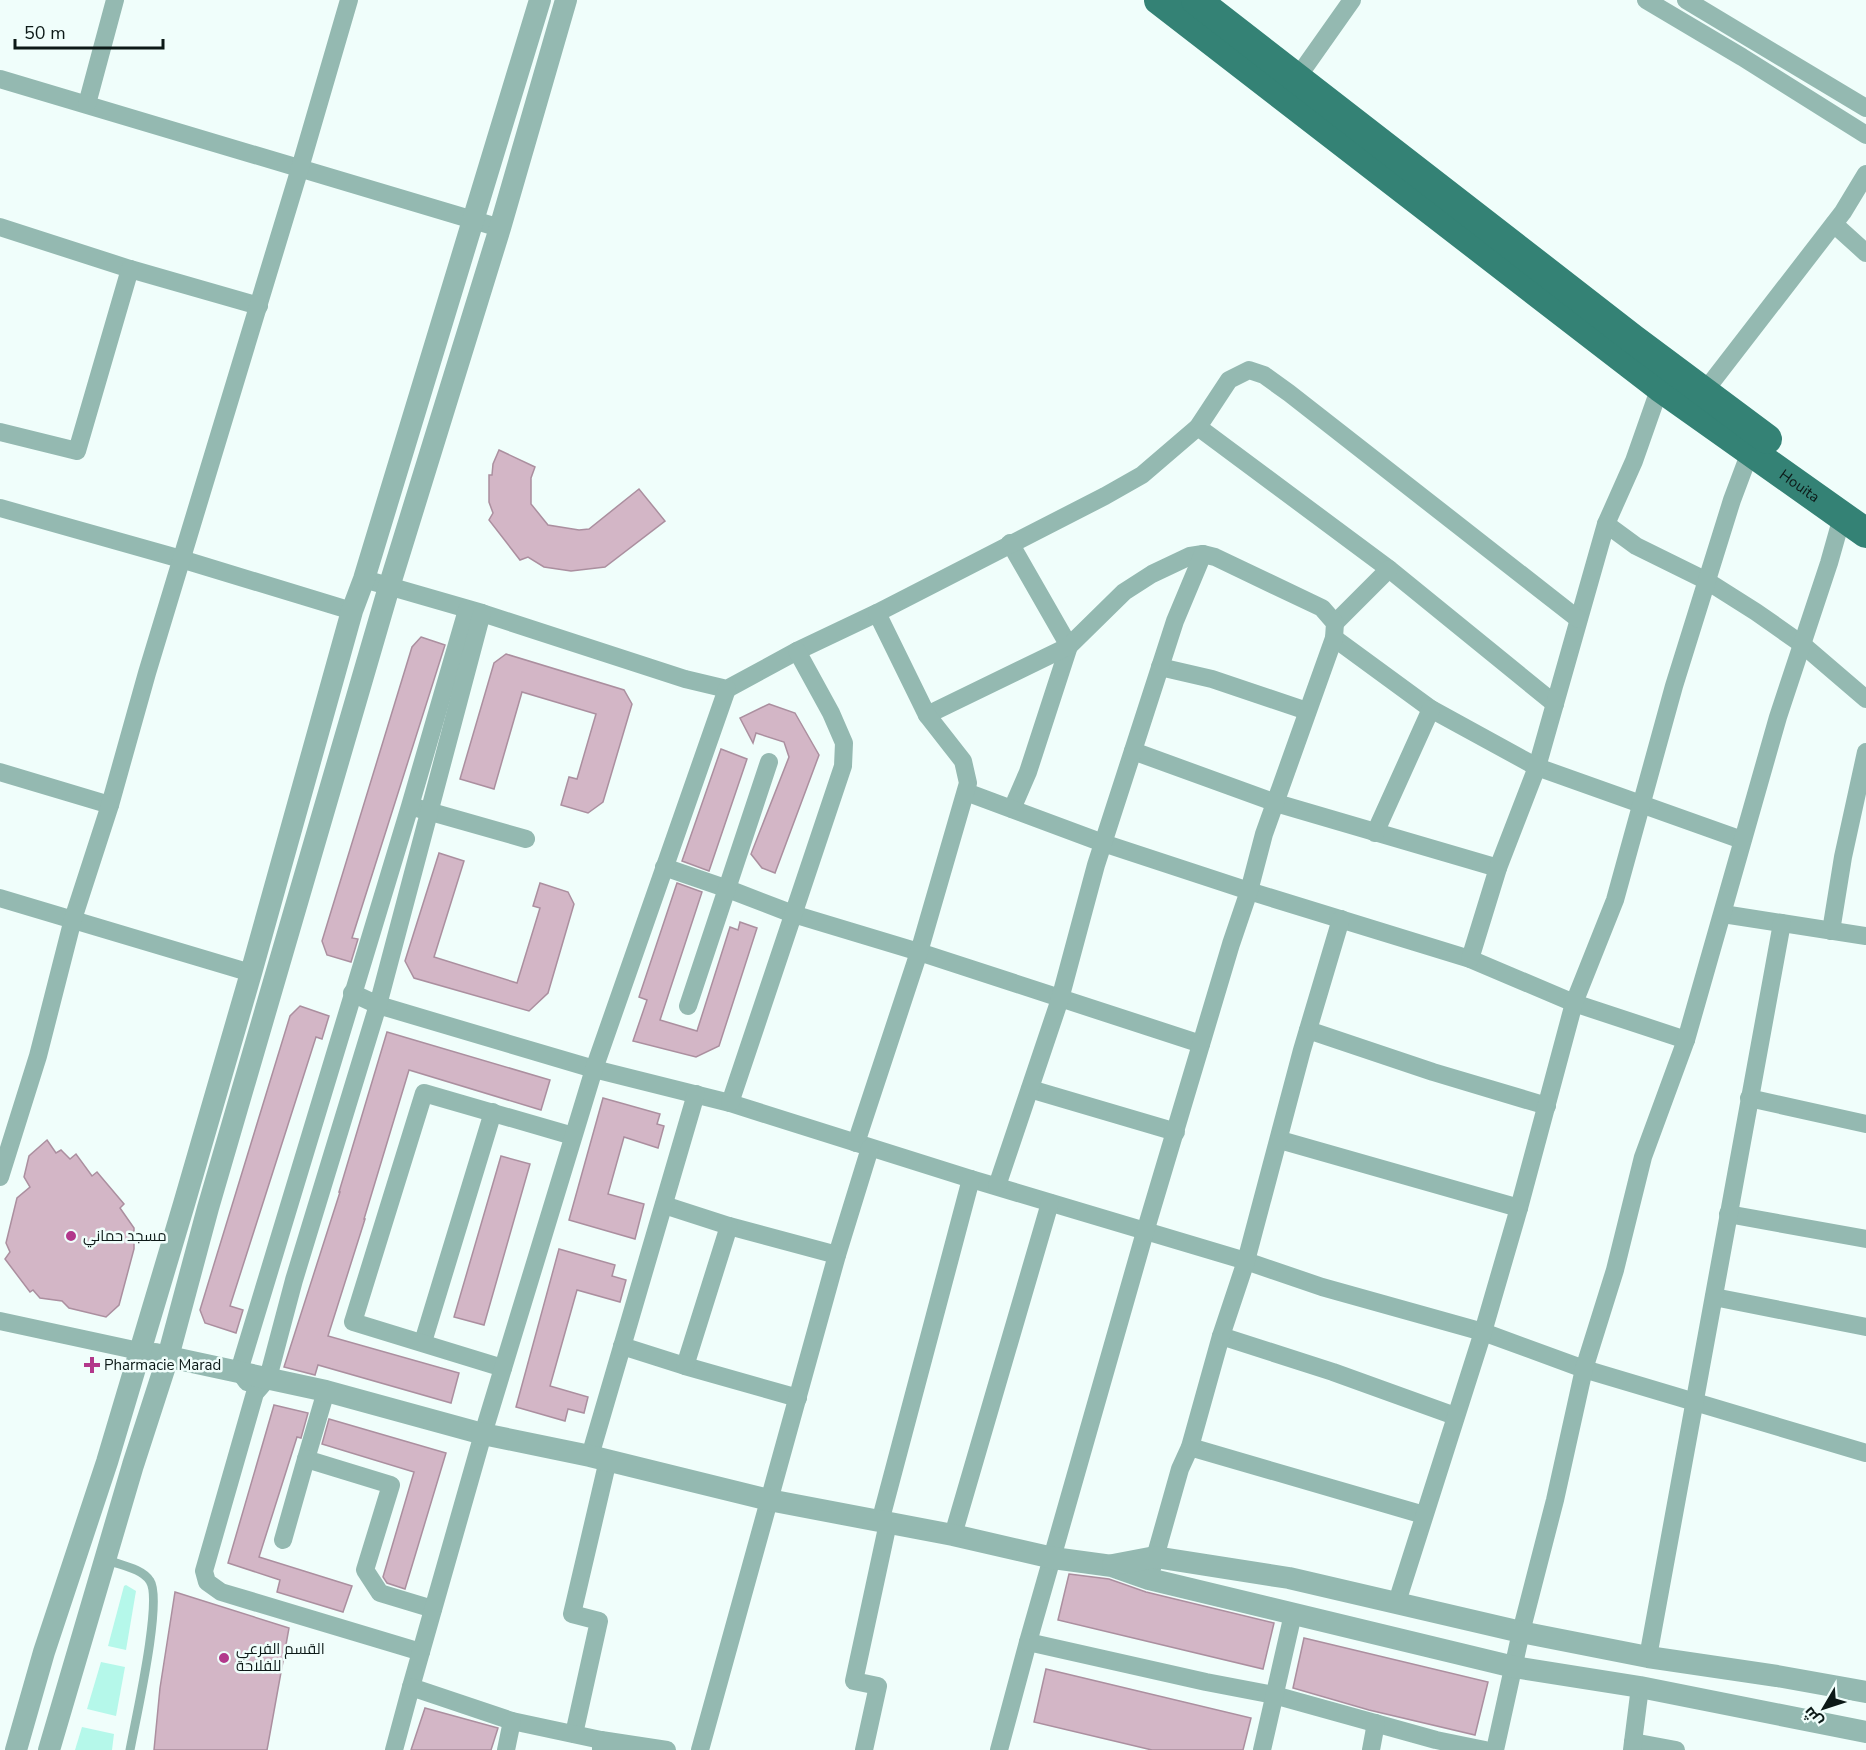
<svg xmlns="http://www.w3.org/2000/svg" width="1866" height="1750" viewBox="0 0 1866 1750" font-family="'Nunito Sans',Cairo,sans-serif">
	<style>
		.green { fill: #b5f8ea }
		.building { fill: #d3b6c6; stroke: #ab8f9f; stroke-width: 1.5 }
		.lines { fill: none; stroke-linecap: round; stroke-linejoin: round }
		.service { stroke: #94b9b1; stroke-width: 9 }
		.minor { stroke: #94b9b1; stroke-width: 18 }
		.tertiary { stroke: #94b9b1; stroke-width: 22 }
		.primary { stroke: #348275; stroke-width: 30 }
		.poi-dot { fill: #b2388b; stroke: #f0fefb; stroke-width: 2 }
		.labels { text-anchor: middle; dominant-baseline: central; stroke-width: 5; stroke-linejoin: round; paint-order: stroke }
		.street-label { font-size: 15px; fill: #0c1917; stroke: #f0fefb }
		.poi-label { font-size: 15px; fill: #0c1917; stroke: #f0fefb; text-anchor: start }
	</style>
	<rect width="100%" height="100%" fill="#f0fefb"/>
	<g class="green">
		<path d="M126,1585L136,1591L126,1650L108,1646L124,1586Z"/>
		<path d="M101,1662L125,1667L116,1716L87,1709Z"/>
		<path d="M82,1727L114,1734L112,1750H75Z"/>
	</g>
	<g class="building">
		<path d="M499,450L535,467L531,478V504L548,525L579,530L589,529L639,489L665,521L605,567L571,571L544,567L528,557L520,560L489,520L493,513L489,502V475H492L493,464Z"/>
		<path d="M421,637L445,645L352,938L358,939L351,962L327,955L322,941L412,647Z"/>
		<path d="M506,654L624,690L632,704L603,802L588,813L561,805L569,777L577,779L596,714L522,692L494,789L460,779L494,663Z"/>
		<path d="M769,704L795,713L819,755L775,873L762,868L751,854L789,757L784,742L756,733L753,743L740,718Z"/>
		<path d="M721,749L747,759L709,871L682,861Z"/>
		<path d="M439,853L464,861L434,957L517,983L540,908L533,906L540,883L568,892L574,904L548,993L529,1011L414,978L405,961Z"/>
		<path d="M677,883L702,892L660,1020L697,1031L730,927L738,930L740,922L757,928L719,1046L696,1057L633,1041L647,1000L639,997Z"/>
		<path d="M300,1006L329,1016L322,1039L316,1037L230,1306L243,1310L236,1333L205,1323L200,1310L290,1016Z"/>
		<path d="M387,1032L550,1080L541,1110L409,1070L364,1219H365L328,1336L459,1373L451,1403L318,1365L315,1375L284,1367L340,1192H339Z"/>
		<path d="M603,1098L660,1114L657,1124L664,1126L658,1148L624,1137L608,1194L644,1204L635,1239L569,1220Z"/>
		<path d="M47,1140L56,1153L61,1150L70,1159L76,1154L92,1176L97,1172L124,1204L120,1208L134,1228V1249L119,1305L106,1317L69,1308L62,1301L40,1298L33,1290L30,1292L5,1259L10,1252L6,1243L17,1198L30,1187L24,1177L29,1156Z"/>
		<path d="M501,1156L530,1164L484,1325L454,1317Z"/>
		<path d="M559,1249L615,1265L612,1276L626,1280L620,1302L577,1290L550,1386L588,1397L584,1413L568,1409L565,1421L516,1407Z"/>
		<path d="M274,1405L308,1413L301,1438L297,1437L259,1557L352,1586L343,1612L277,1592L280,1580L228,1563Z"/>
		<path d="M329,1419L446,1453L405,1589L387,1583L383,1577L414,1472L322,1444Z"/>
		<path d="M1069,1574L1109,1579L1146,1592L1274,1623L1263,1669L1058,1620Z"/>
		<path d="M175,1592L289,1628L267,1750H154L160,1688Z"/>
		<path d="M1304,1638L1488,1682L1475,1735L1369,1710L1293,1688Z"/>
		<path d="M1046,1669L1251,1718L1243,1750H1152L1034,1722Z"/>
		<path d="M425,1708L498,1728L491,1750H411Z"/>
	</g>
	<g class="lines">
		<path class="service" d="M105,1559C119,1565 142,1568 150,1581C163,1600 135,1722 130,1750"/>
		<g class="minor">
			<path d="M1646,0L1742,57L1866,135"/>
			<path d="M1686,0L1866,108"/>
			<path d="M1297,78L1352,0"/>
			<path d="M0,79L500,228"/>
			<path d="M87,104L115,0"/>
			<path d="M1834,224L1866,253"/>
			<path d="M0,227L130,269L259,306"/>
			<path d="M1704,392L1843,212L1866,174"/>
			<path d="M1198,427L1389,569L1555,704"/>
			<path d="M0,432L77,451L130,269"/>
			<path d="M0,508L181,559L352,611"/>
			<path d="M1606,524L1636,546L1707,581L1756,612L1803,645L1866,699"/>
			<path d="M1010,543L1069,646L1028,772L1012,809"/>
			<path d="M364,579L482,613L685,679L727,689L797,651L877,613"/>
			<path d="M1335,623L1389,569"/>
			<path d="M1334,638L1431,709L1537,767L1742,840"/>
			<path d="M1160,667L1212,679L1307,711"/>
			<path d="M927,715L1069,646L1124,592L1152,574L1190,556L1203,554"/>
			<path d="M1133,751L1276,803L1498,868"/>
			<path d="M0,772L110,805"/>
			<path d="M966,792L1103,843L1249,891L1470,959L1574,1003L1686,1040"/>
			<path d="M417,808L526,839"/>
			<path d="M1375,833L1431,709"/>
			<path d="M664,867L728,889L793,914L919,952L1201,1044"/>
			<path d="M0,898L251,973"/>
			<path d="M1723,914L1866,936"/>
			<path d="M1831,931L1843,857L1866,752"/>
			<path d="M1470,959L1498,868L1537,767L1606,524L1634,461L1660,387"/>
			<path d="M352,993L378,1005L594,1069L730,1103L971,1179L1246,1261L1322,1287L1483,1332L1584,1369L1866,1453"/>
			<path d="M688,1006L769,762"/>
			<path d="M1308,1030L1433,1072L1547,1106"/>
			<path d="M1030,1089L1176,1132"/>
			<path d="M1749,1098L1866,1124"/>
			<path d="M730,1103L843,766L844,743L831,713L797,651"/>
			<path d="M1280,1140L1519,1208"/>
			<path d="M856,1143L919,952L968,783L963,761L927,715L877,613L1105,496L1142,475L1198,427L1229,380L1249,370L1264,375L1289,393L1578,619"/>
			<path d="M0,1177L38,1056L73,919L110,805L147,673L300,168L349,0"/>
			<path d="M997,1186L1060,999L1096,865L1175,621L1203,554L1215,557L1322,608L1335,623L1334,638L1264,834L1249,891L1231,944L1145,1232L1028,1642L999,1750"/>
			<path d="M664,1205L729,1226L837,1255"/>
			<path d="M1728,1214L1866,1239"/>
			<path d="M1714,1297L1866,1327"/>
			<path d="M0,1321L139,1351"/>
			<path d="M1221,1336L1333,1372L1455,1416"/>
			<path d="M423,1342L493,1112"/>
			<path d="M622,1346L685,1366L798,1398"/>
			<path d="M685,1366L729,1226"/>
			<path d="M503,1368L353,1322L424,1093L573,1136"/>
			<path d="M247,1382L239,1371L410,806L467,610"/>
			<path d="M326,1391L306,1459L391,1485L365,1570L380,1593L433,1609"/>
			<path d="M1190,1447L1424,1515"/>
			<path d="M590,1456L696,1094"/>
			<path d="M880,1522L971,1179"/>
			<path d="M953,1535L1050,1203"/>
			<path d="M283,1540L306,1459"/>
			<path d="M1152,1568L1180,1469L1190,1447L1221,1336L1246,1261L1302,1050L1341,919"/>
			<path d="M1397,1602L1483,1332L1519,1208L1574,1003L1615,900L1674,686L1732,500L1750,452"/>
			<path d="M1028,1642L1206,1682L1274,1695L1436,1740L1485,1750"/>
			<path d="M421,1652L221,1592L207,1582L204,1571L255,1393L268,1378L294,1280L378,1005L482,613"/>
			<path d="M1648,1657L1782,923"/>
			<path d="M411,1687L483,1434L594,1069L727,689"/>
			<path d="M574,1734L599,1621L572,1614L608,1460"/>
			<path d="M601,1740L667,1750"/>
			<path d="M1633,1742L1676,1750"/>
			<path d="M394,1750L411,1687L512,1721L601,1740V1750"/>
			<path d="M506,1750L512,1721"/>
			<path d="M700,1750L837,1255L870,1148"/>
			<path d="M864,1750L878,1686L854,1681L888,1523"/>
			<path d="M1262,1750L1293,1614"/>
			<path d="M1371,1750L1376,1723"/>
			<path d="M1495,1750L1521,1632L1555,1500L1584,1369L1615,1270L1643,1157L1686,1040L1778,717L1829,563L1842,517"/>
			<path d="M1632,1750L1640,1687"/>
		</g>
		<g class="tertiary">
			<path d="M155,1354L326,1391L483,1434L590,1456L769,1500L953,1535L1053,1558L1112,1566L1149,1579L1514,1667L1640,1687L1866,1732"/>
			<path d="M1113,1565L1155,1557L1289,1578L1521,1632L1648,1657L1777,1676L1866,1692"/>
			<path d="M16,1750L44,1652L107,1462L184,1204L251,973L352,611L364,579L540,0"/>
			<path d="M49,1750L133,1465L168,1357L208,1208L389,587L500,228L566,0"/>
		</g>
		<g class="primary">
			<path id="s1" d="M1159,0L1660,387L1866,533"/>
			<path d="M1196,0L1633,339L1767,439"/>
		</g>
	</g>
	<g class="poi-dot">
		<circle cx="71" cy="1236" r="6"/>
		<path d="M89 1356h6v6h6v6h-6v6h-6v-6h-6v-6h6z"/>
		<circle cx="224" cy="1658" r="6"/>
	</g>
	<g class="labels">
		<g class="street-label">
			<text stroke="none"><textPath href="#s1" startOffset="804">Houita</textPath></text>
		</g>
		<g class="poi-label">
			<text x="83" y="1236">مسجد حماني</text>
			<text x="104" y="1365">Pharmacie Marad</text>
			<text x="236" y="1649">القسم الفرعي<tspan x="236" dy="17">للفلاحة</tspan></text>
		</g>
	</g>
	<g transform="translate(1824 1708) rotate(231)" stroke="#f0fefb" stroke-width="4.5" paint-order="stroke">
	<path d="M0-4.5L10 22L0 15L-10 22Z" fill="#0c1917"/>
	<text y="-9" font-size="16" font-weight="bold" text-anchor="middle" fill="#0c1917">ش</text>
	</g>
	<path d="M15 39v9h148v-9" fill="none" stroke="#0c1917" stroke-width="3"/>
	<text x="24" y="39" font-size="18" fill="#0c1917" stroke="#f0fefb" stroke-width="4.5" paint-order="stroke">50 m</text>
</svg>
